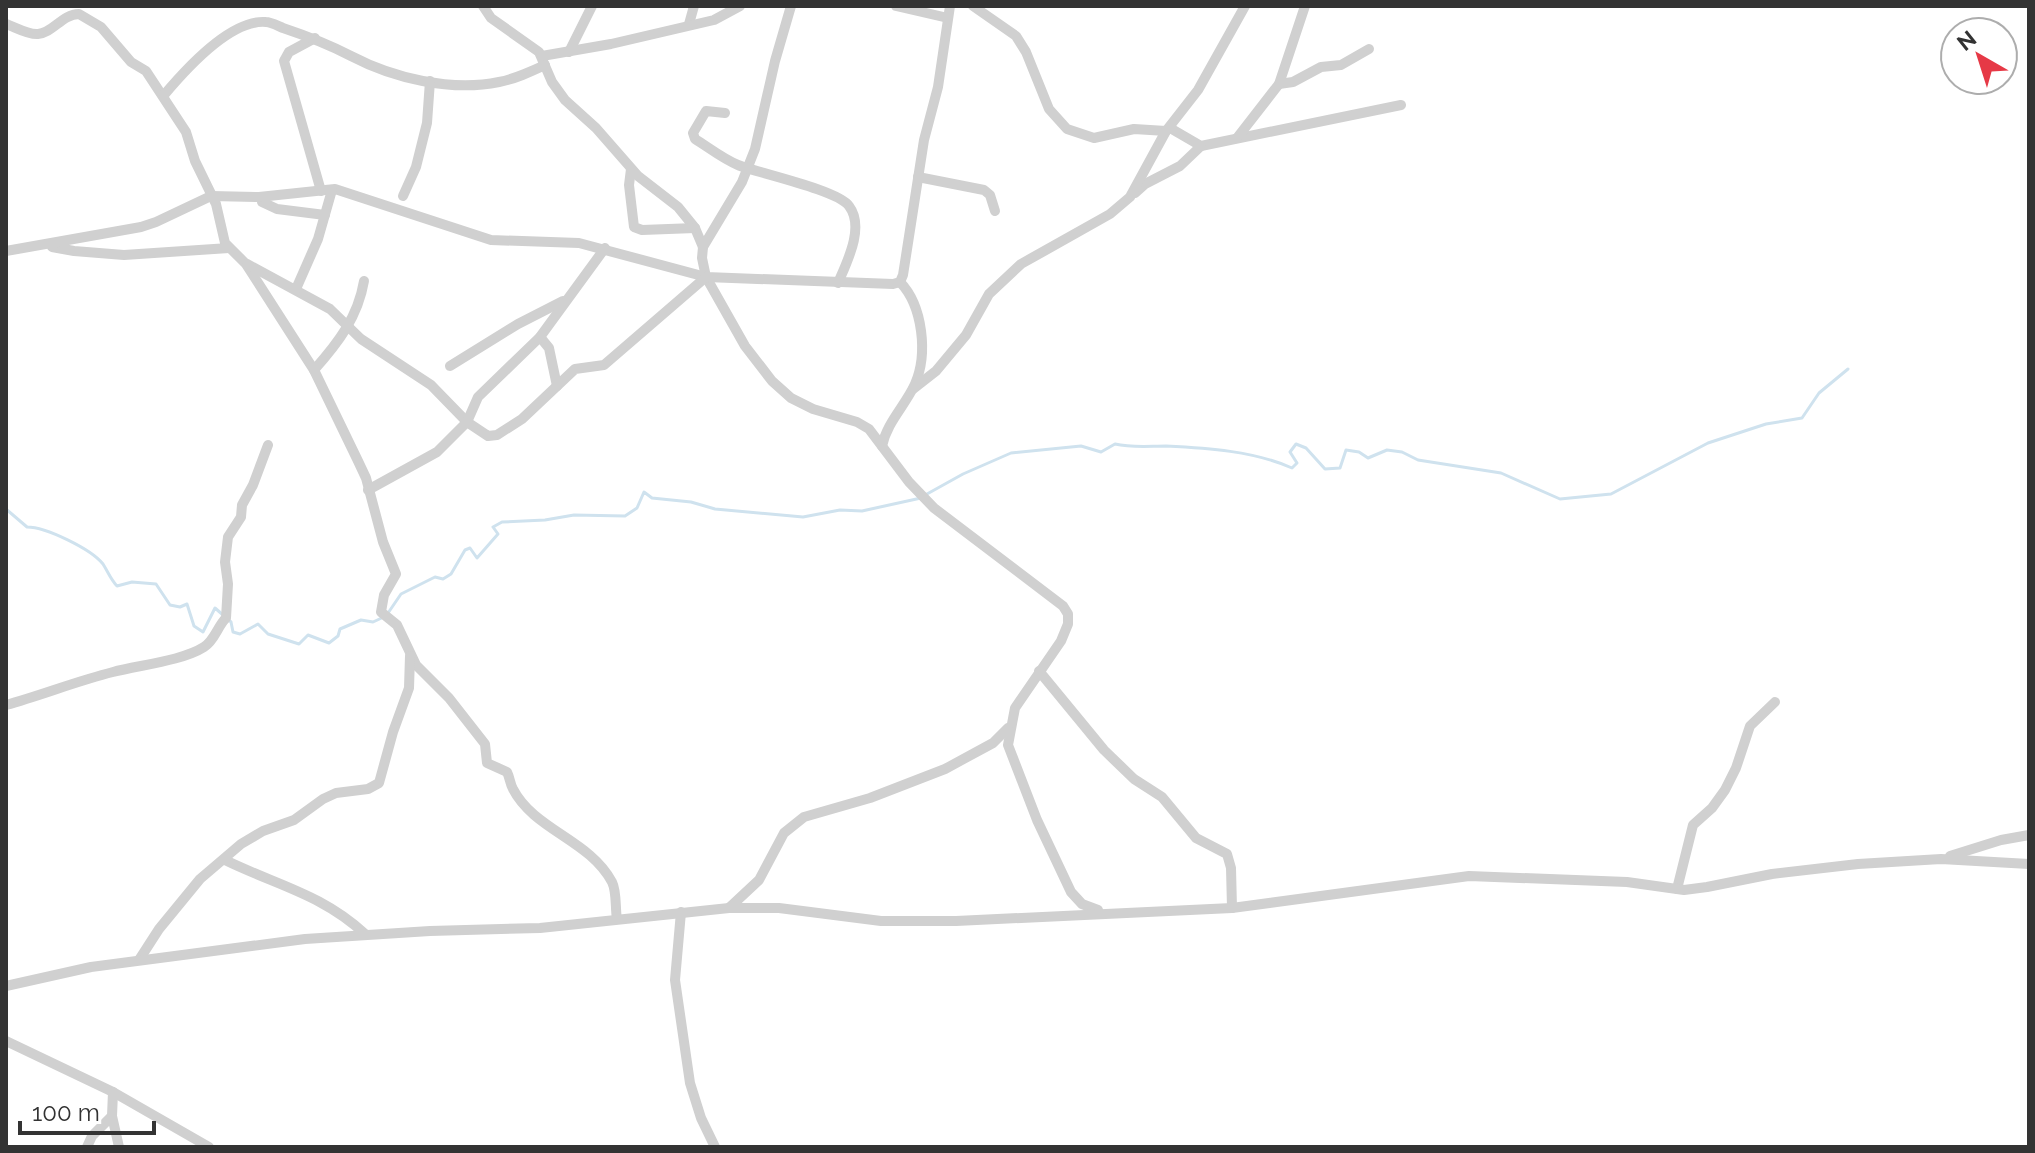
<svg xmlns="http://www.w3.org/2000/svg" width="2035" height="1153" viewBox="0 0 2035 1153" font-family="Raleway,sans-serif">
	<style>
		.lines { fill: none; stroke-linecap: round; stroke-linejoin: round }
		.stream { stroke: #cfe2ee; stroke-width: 3 }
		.street { stroke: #d0d0d0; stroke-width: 10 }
	</style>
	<rect width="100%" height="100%" fill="#fff"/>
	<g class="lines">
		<g class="stream">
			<path d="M927,494L963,474L1011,453L1081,446L1101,452L1115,444C1132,448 1149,446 1166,446C1207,448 1254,451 1292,468L1297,463L1290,452L1296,444L1306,448L1325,469L1340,468L1346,450L1359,452L1368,458L1387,450L1402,452L1418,460L1501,473L1560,499L1611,494L1708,443L1766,424L1802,418L1819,393L1848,369"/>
			<path d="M6,509L27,527C46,527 91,549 103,564C108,572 111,580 117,586L132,582L156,584L170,605L180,607L187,604L194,626L203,632L215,608L231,622L233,632L240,634L258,624L268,634L299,644L308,635L329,643L338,636L340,629L361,620L373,622L386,616L401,594L435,577L443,579L451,574L465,550L470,548L477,558L498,534L493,527L502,522L545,520L574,515L625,516L637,508L644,492L652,498L691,502L715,509L803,517L840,510L862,511L921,498"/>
		</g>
		<g class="street">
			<path d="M483,6L491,18L539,52L552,82L565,100L596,128L638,176L678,207L695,228L703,247"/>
			<path d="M791,6L775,61L755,149L742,182L703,247L702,258L706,277L745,346L772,381L791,398L813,409L857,422L869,429L909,482L934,508L1063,606L1068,614V624L1061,641L1015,708L1008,745L1037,820L1071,892L1082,904L1098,910"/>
			<path d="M896,6L948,18"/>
			<path d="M973,6L1016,36L1026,52L1049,109L1067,129L1094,138L1134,129L1166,131"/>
			<path d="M6,24C15,27 28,35 38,34C53,33 62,14 79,14L101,27L131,62L146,71L186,132L195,161L216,204L225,243L246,264L314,370L358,461L366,478L383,542L396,574L384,595L381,612L397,625L416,665L449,698L485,744L487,763L507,772C510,778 510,784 513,789C534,830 590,840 612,882C617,892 615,908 617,919"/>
			<path d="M689,24L694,6"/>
			<path d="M315,38L289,52L284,61L321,191"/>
			<path d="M569,52L592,6"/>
			<path d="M542,56L611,44L714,20L740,6"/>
			<path d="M1279,84L1293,82L1321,67L1341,65L1369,49"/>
			<path d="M164,95C185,70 230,19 266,22C271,22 278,26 283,28C307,36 328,44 351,56C393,78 451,92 499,82C515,79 530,72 545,65"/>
			<path d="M725,113L706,111L693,133L695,139C708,147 723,159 738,165C758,173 838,190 849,206C865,227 847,262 838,283"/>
			<path d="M1170,128L1201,146L1401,105"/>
			<path d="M1237,138L1279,84L1305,6"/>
			<path d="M631,169L629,185L634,227L642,230L695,228"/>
			<path d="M918,177L984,190L990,195L995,211"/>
			<path d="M1135,193L1145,184L1180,166L1201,146"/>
			<path d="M403,196L416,167L427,123L430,81"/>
			<path d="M262,202L277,209L325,215"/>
			<path d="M52,247L74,251L124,255L229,248"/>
			<path d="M6,251L141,227L156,222L211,196L259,197L335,189L491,240L579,243L706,277L893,284L900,282L903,275L924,140L938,87L950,6"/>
			<path d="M247,264L330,309L361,339L431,385L467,422L488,436L497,435L522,419L575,369L604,365L706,277"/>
			<path d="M296,289L318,239L332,190"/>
			<path d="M540,337L549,348L557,386"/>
			<path d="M450,366L518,324L563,301"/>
			<path d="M314,370C338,343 358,317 364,281"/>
			<path d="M913,389L936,371L966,335L989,294L1021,264L1110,214L1130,197L1166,131L1198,90L1245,6"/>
			<path d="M882,446C887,422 905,406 915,384C928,354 923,306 900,282"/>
			<path d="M368,490L437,452L467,422L478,397L540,337L605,248"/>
			<path d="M1039,671L1104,750L1134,779L1162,797L1196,838L1227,854L1231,868L1232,908"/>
			<path d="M6,705C42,695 77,681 113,672C139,665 182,661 204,647C215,640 217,627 226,618L228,584L225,562L228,537L241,517L242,505L253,485L268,445"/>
			<path d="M1950,856L2001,840L2029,835"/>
			<path d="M225,860C276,885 322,894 365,934"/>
			<path d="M1677,889L1693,825L1712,808L1725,790L1736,768L1750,726L1775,702"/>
			<path d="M729,908L759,880L784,833L804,817L870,798L945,769L993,743L1008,728"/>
			<path d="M681,912L675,980L690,1083L701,1118L715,1147"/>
			<path d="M139,960L159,929L200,879L241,844L263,831L294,820L323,799L336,793L368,789L379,783L393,732L409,688L410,656"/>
			<path d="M6,986L91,967L305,939L430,931L540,928L729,908H779L881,921H956L1232,908L1469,876L1627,882L1684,890L1707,887L1772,874L1858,864L1941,859L2029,864"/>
			<path d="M6,1041L113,1092L209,1147"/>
			<path d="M112,1116L119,1147"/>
			<path d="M87,1147L92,1136L112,1116L113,1092"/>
		</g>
	</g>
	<rect width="2035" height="1153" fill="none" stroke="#333333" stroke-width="16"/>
	<g transform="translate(1979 56) rotate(321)"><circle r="38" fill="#ffffff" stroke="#adadad" stroke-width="2"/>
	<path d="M0-6L14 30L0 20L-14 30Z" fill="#e63946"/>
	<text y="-12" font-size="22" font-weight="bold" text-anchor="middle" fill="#333333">N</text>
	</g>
	<path d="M20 1121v12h134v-12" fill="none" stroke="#333333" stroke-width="4"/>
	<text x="32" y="1121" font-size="24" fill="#333333" stroke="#ffffff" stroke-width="6" paint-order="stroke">100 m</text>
</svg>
